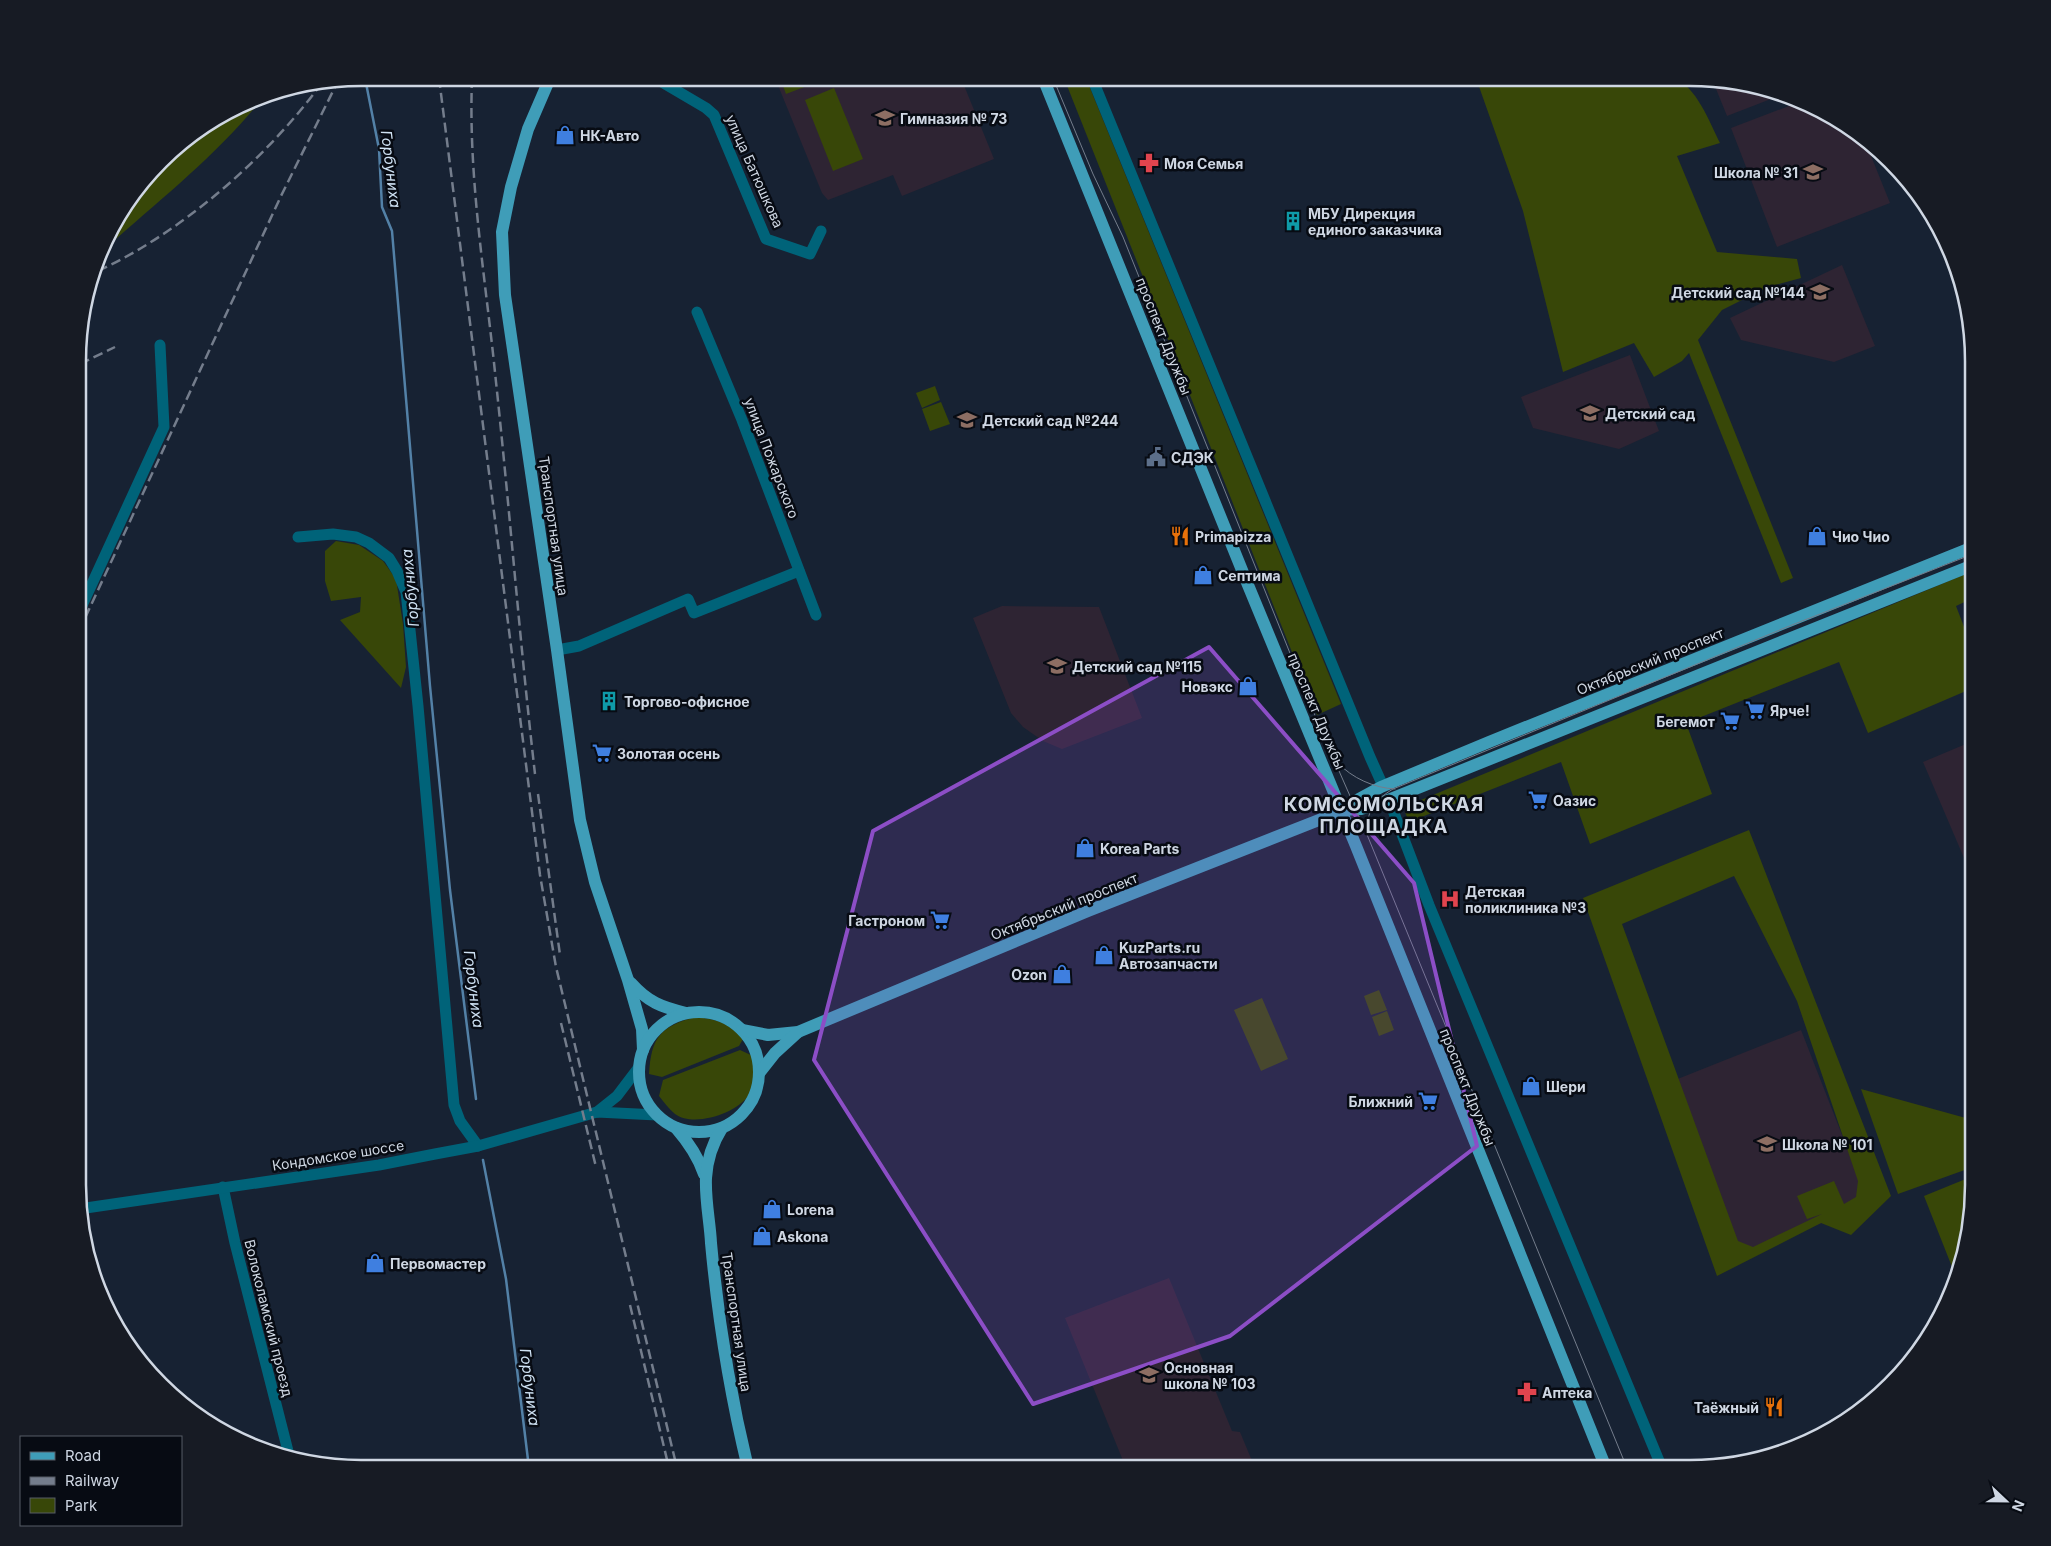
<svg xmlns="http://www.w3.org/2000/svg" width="2051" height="1546" viewBox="0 0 2051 1546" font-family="Inter,sans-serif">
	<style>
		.education { fill: #2e2433 }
		.green { fill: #384708; fill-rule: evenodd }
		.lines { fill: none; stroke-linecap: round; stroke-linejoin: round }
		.stream { stroke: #5381a7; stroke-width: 2.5 }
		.minor { stroke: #006379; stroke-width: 11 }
		.major { stroke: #3f9db8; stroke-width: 12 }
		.tram { stroke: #747d8c; stroke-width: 1 }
		.rail { stroke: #747d8c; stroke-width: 2.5; stroke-dasharray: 10 5; stroke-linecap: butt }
		.marked { fill: #8c4ec6; fill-opacity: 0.2; stroke: #8c4ec6; stroke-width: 4; stroke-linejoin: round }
		.labels { text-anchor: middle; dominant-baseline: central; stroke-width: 5; stroke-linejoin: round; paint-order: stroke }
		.poi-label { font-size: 14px; font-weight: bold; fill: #cfd7e3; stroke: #070b13; text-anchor: start }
		.street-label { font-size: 14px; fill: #cfd7e3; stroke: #070b13 }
		.water-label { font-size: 15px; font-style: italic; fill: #cfe2f4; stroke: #070b13 }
		.district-label { font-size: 19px; font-weight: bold; letter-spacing: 1px; fill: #cfd7e3; stroke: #070b13 }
		.rim { fill: none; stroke: #cfd7e3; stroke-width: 2.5 }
	</style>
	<rect width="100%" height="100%" fill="#172233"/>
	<g class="education">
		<path d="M775,78H961L994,159L902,196L893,175L828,200L822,193Z"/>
		<path d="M1712,79L1781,95L1727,116Z"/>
		<path d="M1802,101L1865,141L1890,203L1777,247L1731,128Z"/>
		<path d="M1842,265L1875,346L1834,362L1741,340L1730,318Z"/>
		<path d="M1630,355L1659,431L1619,449L1533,428L1521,397Z"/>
		<path d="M1002,606L1099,607L1142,718L1062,749L1043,741L1023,727L1011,713L973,618Z"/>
		<path d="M1973,741V879L1923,762Z"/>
		<path d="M1801,1030L1869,1204L1734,1258L1665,1084Z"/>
		<path d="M1169,1278L1232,1431L1240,1432L1255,1468H1126L1065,1318Z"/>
	</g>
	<g class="green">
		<path d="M780,78H828L786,94Z"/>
		<path d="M1064,78H1086L1341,704L1317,715Z"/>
		<path d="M1476,78H1624L1622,85C1637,81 1657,74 1673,78C1696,85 1710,123 1720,143L1677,156L1717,252L1797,259L1801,278L1768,287L1722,310L1698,340L1793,578L1781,583L1689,353L1682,361L1654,377L1634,343L1563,372L1523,211Z"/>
		<path d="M834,88L863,159L833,171L805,100Z"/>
		<path d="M265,95C223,149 168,193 117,238L107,244L115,219L174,148Z"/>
		<path d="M935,386L940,400L922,408L916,393Z"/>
		<path d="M941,402L950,424L930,431L922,409Z"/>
		<path d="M336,541L359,545L383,561L396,579L403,624L406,667L401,688L340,620L360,612L361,597L331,601L325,581V551Z"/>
		<path d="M1973,571V598L1956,606L1973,650V688L1868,733L1839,662L1686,723L1712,794L1590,844L1561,762L1409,822L1405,812L1407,808L1421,800Z"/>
		<path d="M1749,830L1891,1196L1851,1235L1821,1223L1717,1276L1583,898ZM1734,876L1797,1001L1858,1181L1856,1197L1844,1204L1834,1181L1797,1196L1807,1219L1822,1214L1753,1247L1738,1241L1622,924Z"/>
		<path d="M1379,990L1387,1010L1371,1015L1364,996Z"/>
		<path d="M1262,998L1288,1059L1261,1071L1234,1010Z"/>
		<path d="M1387,1011L1394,1030L1379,1036L1372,1017Z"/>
		<path d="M696,1017C718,1020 728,1022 743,1039L739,1046L662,1077L649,1074C651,1038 660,1026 696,1017Z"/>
		<path d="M740,1050L753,1056C754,1065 754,1087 749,1095C737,1113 694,1128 675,1114C669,1109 664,1102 659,1096L663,1080Z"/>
		<path d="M1861,1089L1973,1120V1167L1898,1194Z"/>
		<path d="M1973,1176V1204L1956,1277L1924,1196Z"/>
	</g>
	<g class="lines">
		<g class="stream">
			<path d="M365,78L379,149L382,207L392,231L430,686L450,890L476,1099"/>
			<path d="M483,1160L506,1279L529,1468"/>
		</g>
		<g class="minor">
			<path d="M655,78L706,108L714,115L766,239L810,254L821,231"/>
			<path d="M1092,78L1370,757L1383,786"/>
			<path d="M697,312L742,420L816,615"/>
			<path d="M298,537L333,534L356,537L369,543L389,558L397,571L406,592L418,706L454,1105L460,1121L478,1146"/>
			<path d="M79,612L164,427L160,345"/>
			<path d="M557,650L579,646L688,599L694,613L799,571"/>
			<path d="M1389,800L1429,905L1662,1468"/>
			<path d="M597,1112L617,1096L639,1067"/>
			<path d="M223,1187L235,1243L289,1455"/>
			<path d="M79,1209L379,1165L435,1154L478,1146L597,1112L657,1115"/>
		</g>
		<g class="major">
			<path d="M550,78L528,129L511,187L502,232L505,295L557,650L580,820L595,882L628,980L642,1029L643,1050"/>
			<path d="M1043,78L1248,585L1356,846L1606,1468"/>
			<path d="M1341,810L1361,809L1378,804L1973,565"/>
			<path d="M631,983C648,1002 661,1007 686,1013"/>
			<circle cx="699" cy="1072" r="60"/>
			<path d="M742,1030L768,1035L798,1032L1088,911L1324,818L1381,787L1489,742L1973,547"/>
			<path d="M760,1072L775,1053L798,1032"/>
			<path d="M676,1128C689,1143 698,1156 704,1174"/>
			<path d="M722,1128C712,1144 707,1160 706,1178C705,1200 710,1222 711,1243C718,1319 730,1394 748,1468"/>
		</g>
		<g class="tram">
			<path d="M1053,78L1093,174L1123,237L1318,723L1368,837L1627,1468"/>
			<path d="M1338,763C1352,778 1374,788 1395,789"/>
			<path d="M1368,832C1365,812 1376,799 1393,789L1792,625L1973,554"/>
		</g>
		<g class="rail">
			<path d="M439,78L540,875L556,967L677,1468"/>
			<path d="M472,78C468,180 486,281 496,382C510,513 520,644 535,774"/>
			<path d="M98,271C182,232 266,159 321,84"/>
			<path d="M80,364L115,347"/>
			<path d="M79,631L281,196L338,81"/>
			<path d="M538,794L560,955"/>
			<path d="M561,1023L596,1167"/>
			<path d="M630,1305L669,1468"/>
		</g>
	</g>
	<path class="marked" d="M1209,647L1414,883L1477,1146L1230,1336L1033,1404L814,1060L873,831Z"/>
	<defs>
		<symbol id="school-bare" viewBox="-9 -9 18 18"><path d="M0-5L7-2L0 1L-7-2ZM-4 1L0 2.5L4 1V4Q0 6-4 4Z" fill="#8d6e63" stroke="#070b13" stroke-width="2.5" paint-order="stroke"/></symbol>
		<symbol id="shop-bare" viewBox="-9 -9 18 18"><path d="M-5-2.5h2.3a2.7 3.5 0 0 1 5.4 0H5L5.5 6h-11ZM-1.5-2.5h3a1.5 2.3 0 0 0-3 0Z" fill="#3f7fe0" stroke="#070b13" stroke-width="2.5" paint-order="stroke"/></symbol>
		<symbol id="pharmacy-bare" viewBox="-9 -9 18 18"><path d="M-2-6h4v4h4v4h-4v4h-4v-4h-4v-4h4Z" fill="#e0444e" stroke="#070b13" stroke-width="2.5" paint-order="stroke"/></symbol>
		<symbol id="building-bare" viewBox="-9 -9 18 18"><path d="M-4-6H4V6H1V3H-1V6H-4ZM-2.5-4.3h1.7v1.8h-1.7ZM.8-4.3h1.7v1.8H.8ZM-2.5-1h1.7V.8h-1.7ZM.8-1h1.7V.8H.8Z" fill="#0f9aa8" stroke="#070b13" stroke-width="2.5" paint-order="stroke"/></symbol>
		<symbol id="civic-bare" viewBox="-9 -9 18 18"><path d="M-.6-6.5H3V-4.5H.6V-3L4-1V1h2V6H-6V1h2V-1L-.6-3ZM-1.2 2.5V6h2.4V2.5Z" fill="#5c6f8a" stroke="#070b13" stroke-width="2.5" paint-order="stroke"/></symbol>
		<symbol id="restaurant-bare" viewBox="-9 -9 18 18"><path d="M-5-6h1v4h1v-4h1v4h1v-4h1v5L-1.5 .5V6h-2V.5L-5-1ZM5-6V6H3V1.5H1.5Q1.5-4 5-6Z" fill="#e8710a" stroke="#070b13" stroke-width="2.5" paint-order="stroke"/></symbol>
		<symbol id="supermarket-bare" viewBox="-9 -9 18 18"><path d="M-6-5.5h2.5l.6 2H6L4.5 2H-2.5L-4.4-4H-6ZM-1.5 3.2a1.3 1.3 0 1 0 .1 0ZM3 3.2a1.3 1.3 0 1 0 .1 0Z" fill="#3f7fe0" stroke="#070b13" stroke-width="2.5" paint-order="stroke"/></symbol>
		<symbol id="hospital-bare" viewBox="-9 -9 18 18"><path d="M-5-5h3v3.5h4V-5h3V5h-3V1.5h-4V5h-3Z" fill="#e0444e" stroke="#070b13" stroke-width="2.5" paint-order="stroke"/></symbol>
	</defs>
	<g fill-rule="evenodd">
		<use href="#school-bare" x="871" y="104" width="28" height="28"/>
		<use href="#shop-bare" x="551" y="121" width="28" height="28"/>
		<use href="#pharmacy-bare" x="1135" y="149" width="28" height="28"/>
		<use href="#school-bare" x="1799" y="158" width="28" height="28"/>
		<use href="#building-bare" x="1279" y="207" width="28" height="28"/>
		<use href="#school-bare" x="1806" y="278" width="28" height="28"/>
		<use href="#school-bare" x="1576" y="399" width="28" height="28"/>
		<use href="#school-bare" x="953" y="406" width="28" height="28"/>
		<use href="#civic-bare" x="1142" y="443" width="28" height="28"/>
		<use href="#restaurant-bare" x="1166" y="522" width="28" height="28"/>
		<use href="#shop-bare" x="1803" y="522" width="28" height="28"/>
		<use href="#shop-bare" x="1189" y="561" width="28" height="28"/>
		<use href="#school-bare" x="1043" y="652" width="28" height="28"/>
		<use href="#shop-bare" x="1234" y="672" width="28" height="28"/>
		<use href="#building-bare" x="595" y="687" width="28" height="28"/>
		<use href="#supermarket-bare" x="1741" y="696" width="28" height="28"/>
		<use href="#supermarket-bare" x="1716" y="707" width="28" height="28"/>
		<use href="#supermarket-bare" x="588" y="739" width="28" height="28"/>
		<use href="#supermarket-bare" x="1524" y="786" width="28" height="28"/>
		<use href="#shop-bare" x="1071" y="834" width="28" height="28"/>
		<use href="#hospital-bare" x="1436" y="885" width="28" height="28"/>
		<use href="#supermarket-bare" x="926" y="906" width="28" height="28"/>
		<use href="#shop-bare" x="1090" y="941" width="28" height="28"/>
		<use href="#shop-bare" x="1048" y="960" width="28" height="28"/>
		<use href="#shop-bare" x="1517" y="1072" width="28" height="28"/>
		<use href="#supermarket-bare" x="1414" y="1087" width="28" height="28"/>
		<use href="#school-bare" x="1753" y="1130" width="28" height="28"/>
		<use href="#shop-bare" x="758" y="1195" width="28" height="28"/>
		<use href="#shop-bare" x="748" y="1222" width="28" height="28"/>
		<use href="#shop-bare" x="361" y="1249" width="28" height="28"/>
		<use href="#school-bare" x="1135" y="1361" width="28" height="28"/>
		<use href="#pharmacy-bare" x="1513" y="1378" width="28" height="28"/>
		<use href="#restaurant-bare" x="1760" y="1393" width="28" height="28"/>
	</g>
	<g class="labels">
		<g class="poi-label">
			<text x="900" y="118">Гимназия № 73</text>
			<text x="580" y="135">НК-Авто</text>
			<text x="1164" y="163">Моя Семья</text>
			<text x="1798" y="172" text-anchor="end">Школа № 31</text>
			<text x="1308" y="213">МБУ Дирекция<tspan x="1308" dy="16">единого заказчика</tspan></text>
			<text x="1805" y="292" text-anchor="end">Детский сад №144</text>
			<text x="1605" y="413">Детский сад</text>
			<text x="982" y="420">Детский сад №244</text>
			<text x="1171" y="457">СДЭК</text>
			<text x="1195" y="536">Primapizza</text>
			<text x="1832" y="536">Чио Чио</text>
			<text x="1218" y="575">Септима</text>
			<text x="1072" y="666">Детский сад №115</text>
			<text x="1233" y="686" text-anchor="end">Новэкс</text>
			<text x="624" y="701">Торгово-офисное</text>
			<text x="1770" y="710">Ярче!</text>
			<text x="1715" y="721" text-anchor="end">Бегемот</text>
			<text x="617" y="753">Золотая осень</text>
			<text x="1553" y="800">Оазис</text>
			<text x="1100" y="848">Korea Parts</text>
			<text x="1465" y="891">Детская<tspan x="1465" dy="16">поликлиника №3</tspan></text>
			<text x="925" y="920" text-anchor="end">Гастроном</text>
			<text x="1119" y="947">KuzParts.ru<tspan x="1119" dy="16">Автозапчасти</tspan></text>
			<text x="1047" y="974" text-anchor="end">Ozon</text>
			<text x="1546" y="1086">Шери</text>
			<text x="1413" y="1101" text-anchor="end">Ближний</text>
			<text x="1782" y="1144">Школа № 101</text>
			<text x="787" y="1209">Lorena</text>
			<text x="777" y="1236">Askona</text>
			<text x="390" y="1263">Первомастер</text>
			<text x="1164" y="1367">Основная<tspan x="1164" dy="16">школа № 103</tspan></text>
			<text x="1542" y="1392">Аптека</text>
			<text x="1759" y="1407" text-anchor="end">Таёжный</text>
		</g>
		<g class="street-label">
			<text transform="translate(755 171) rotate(66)">улица Батюшкова</text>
			<text transform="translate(1164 336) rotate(68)">проспект Дружбы</text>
			<text transform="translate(772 458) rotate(69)">улица Пожарского</text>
			<text transform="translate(554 526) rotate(82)">Транспортная улица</text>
			<text transform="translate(1650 661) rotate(-22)">Октябрьский проспект</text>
			<text transform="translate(1317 711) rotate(67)">проспект Дружбы</text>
			<text transform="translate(1064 906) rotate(-22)">Октябрьский проспект</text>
			<text transform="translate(1468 1087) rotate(68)">проспект Дружбы</text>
			<text transform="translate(338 1155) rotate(-9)">Кондомское шоссе</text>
			<text transform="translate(269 1318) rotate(76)">Волоколамский проезд</text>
			<text transform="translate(737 1322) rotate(82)">Транспортная улица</text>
		</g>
		<g class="water-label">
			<text transform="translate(391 169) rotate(83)">Горбуниха</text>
			<text transform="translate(410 588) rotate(-95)">Горбуниха</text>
			<text transform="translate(474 989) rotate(83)">Горбуниха</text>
			<text transform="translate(530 1387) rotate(83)">Горбуниха</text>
		</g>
		<g class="district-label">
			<text x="1384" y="804">КОМСОМОЛЬСКАЯ<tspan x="1384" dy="22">ПЛОЩАДКА</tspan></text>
		</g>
	</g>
	<path d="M0 0H2051V1546H0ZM361 86H1690A275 275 0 0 1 1965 361V1185A275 275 0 0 1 1690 1460H361A275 275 0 0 1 86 1185V361A275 275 0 0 1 361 86Z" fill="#171b24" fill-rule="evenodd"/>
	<path class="rim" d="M361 86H1690A275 275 0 0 1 1965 361V1185A275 275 0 0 1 1690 1460H361A275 275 0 0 1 86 1185V361A275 275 0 0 1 361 86Z"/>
	<rect x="20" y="1436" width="162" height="90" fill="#070b13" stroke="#575d66"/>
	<rect x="30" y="1452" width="25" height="8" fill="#3f9db8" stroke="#575d66"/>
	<text x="65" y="1461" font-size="15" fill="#cfd7e3">Road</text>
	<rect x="30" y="1477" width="25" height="8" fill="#747d8c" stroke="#575d66"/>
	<text x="65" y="1486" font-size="15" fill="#cfd7e3">Railway</text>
	<rect x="30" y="1498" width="25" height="15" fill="#384708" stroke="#575d66"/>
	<text x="65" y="1511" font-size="15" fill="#cfd7e3">Park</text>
	<g transform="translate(2006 1501) rotate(112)" stroke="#070b13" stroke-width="4" paint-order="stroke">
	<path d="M0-4L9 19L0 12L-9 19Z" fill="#cfd7e3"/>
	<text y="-8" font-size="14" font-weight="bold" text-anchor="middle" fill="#cfd7e3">N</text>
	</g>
</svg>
